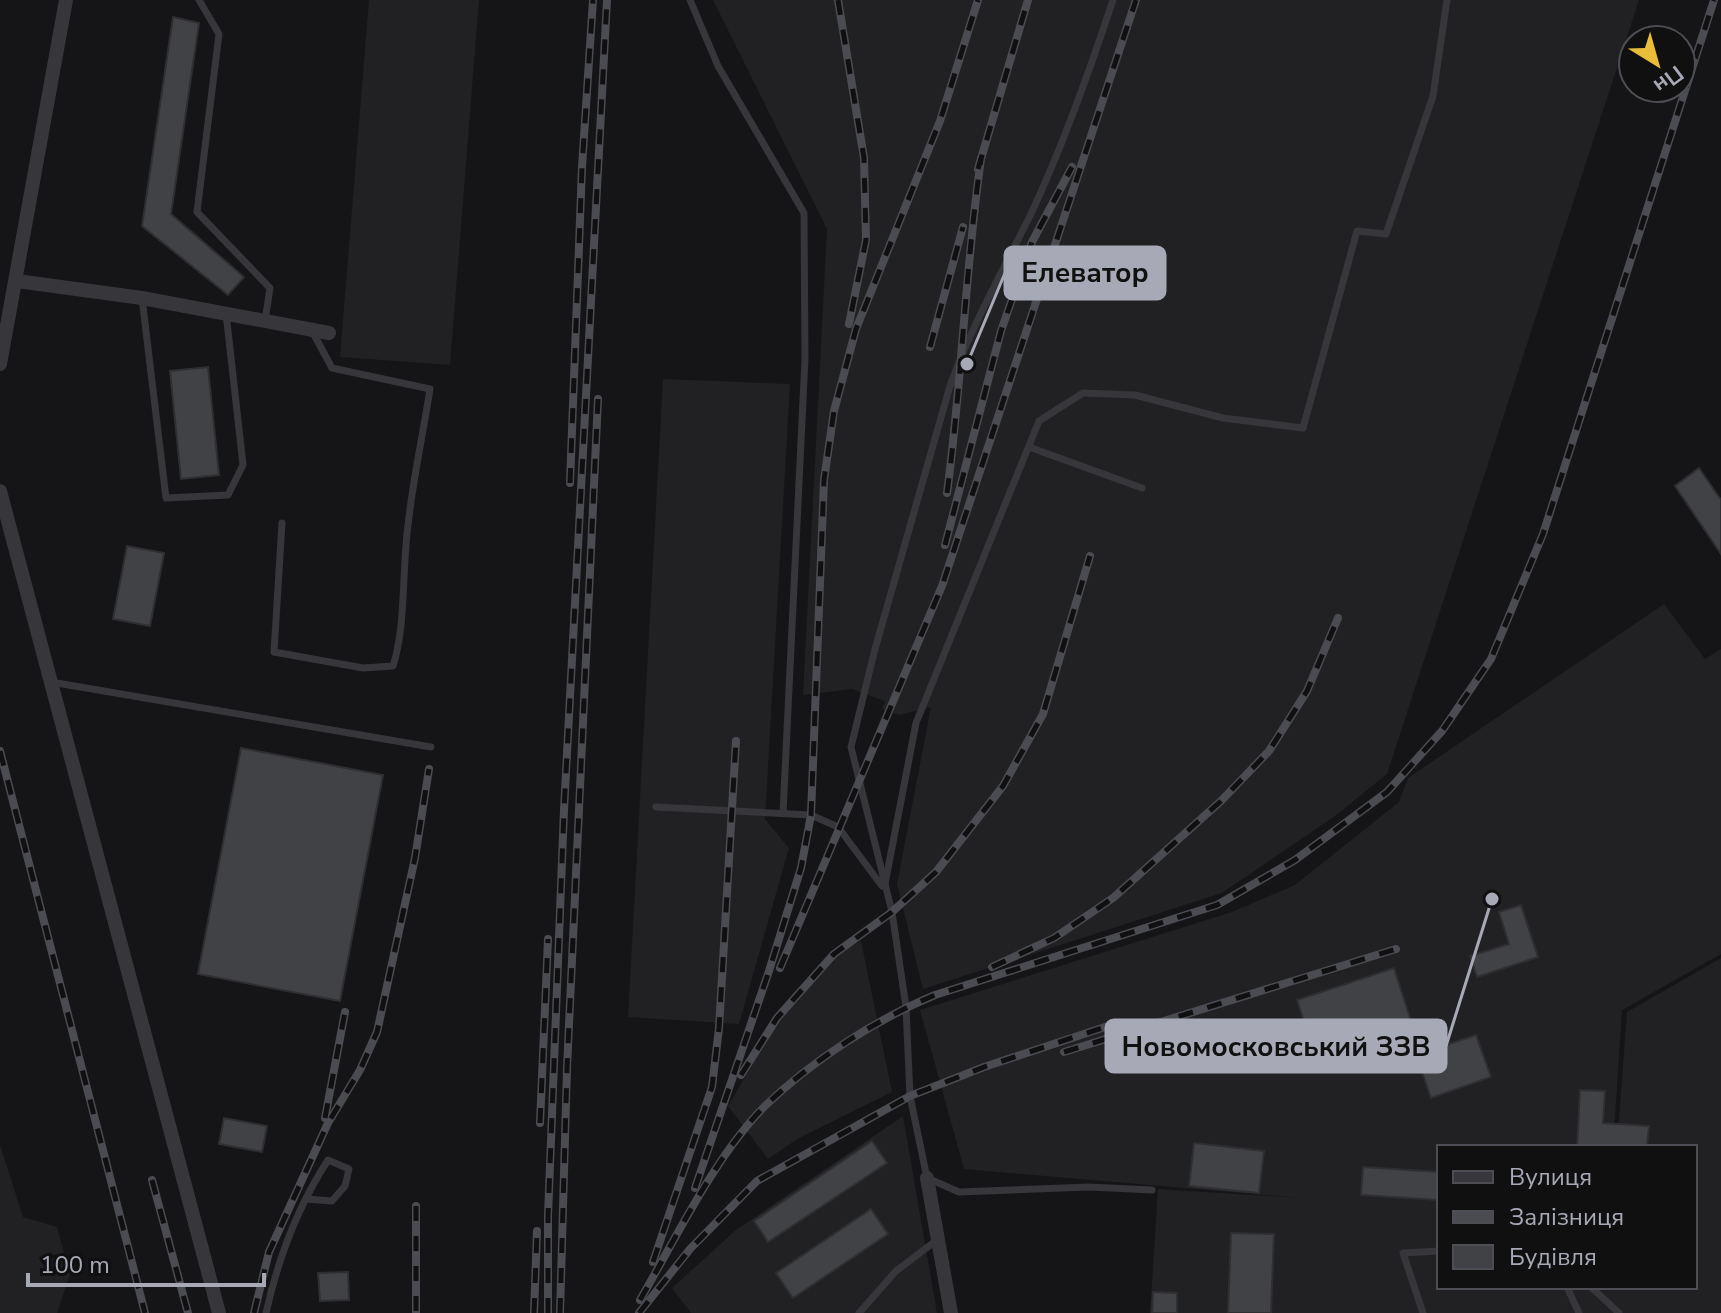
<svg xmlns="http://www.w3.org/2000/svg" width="1721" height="1313" viewBox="0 0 1721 1313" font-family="'Nunito Sans',sans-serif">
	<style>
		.built { fill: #212123 }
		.building { fill: #414246; stroke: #2f2f32; stroke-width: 2 }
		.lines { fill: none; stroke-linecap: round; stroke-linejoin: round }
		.lane { stroke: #36363b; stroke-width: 7 }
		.street { stroke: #36363b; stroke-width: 14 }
		.rail-casing { stroke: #4b4c52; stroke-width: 8 }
		.rail { stroke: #101011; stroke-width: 5; stroke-dasharray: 15; stroke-linecap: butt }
		.leader { fill: none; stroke: #a7aab6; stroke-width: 3 }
		.callout-dot { fill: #a7aab6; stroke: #101011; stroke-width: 3 }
		.callout { fill: #a7aab6; stroke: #a7aab6; stroke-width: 3 }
		.callout-label { font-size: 28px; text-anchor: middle; font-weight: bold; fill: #111 }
	</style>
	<rect width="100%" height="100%" fill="#151416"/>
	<g class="built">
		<path d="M369,0H479L450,365L340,357Z"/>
		<path d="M713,0H1639L1387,774L1335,816L1222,893L923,989L897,884L931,707L899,715L882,709L885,701L852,689L803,695L827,229Z"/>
		<path d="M663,379L790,384L765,819L789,848L739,1024L628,1017Z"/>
		<path d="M1664,604L1705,659L1721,649V954L1622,1010L1613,1147H1439V1287H1695V1147H1617L1627,1012L1721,958V1313H1150L1158,1189L1302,1198L964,1169L920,1010L1232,912L1295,885L1399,802L1408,778Z"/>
		<path d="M861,941L892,1092L799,1138L768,1159L728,1106L775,1026L840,953Z"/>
		<path d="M903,1116L937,1313H691L672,1288L736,1230Z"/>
		<path d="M0,1145L23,1217L57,1227L70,1274L57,1313H0Z"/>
	</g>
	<g class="building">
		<path d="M173,17L199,23L171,214L244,277L228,295L142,226Z"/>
		<path d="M208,367L219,475L181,479L170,371Z"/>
		<path d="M1699,468L1721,500V554L1675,486Z"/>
		<path d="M127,546L164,553L150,626L113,619Z"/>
		<path d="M241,748L383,775L340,1001L198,974Z"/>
		<path d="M1521,905L1538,957L1477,977L1470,956L1509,944L1499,912Z"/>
		<path d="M1394,968L1411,1021L1315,1054L1297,1000Z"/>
		<path d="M1476,1035L1491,1077L1431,1098L1416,1055Z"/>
		<path d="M1580,1090L1605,1091L1603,1123L1649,1126L1647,1147H1577Z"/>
		<path d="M224,1118L267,1126L262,1152L219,1144Z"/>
		<path d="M872,1141L887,1163L768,1242L754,1221Z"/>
		<path d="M1194,1143L1264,1151L1259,1193L1189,1186Z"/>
		<path d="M1363,1167L1439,1172V1200L1361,1195Z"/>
		<path d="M871,1209L888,1234L793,1298L776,1273Z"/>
		<path d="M1231,1233L1274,1234L1271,1313H1228Z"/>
		<path d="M348,1272L349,1300L320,1301L318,1273Z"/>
		<path d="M1153,1292L1177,1293V1313H1152Z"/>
	</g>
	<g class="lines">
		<g class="lane">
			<path d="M199,0L219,34L197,212L270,288L265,321"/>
			<path d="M690,0L718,66L804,213L805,359L783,813"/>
			<path d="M1113,0C1089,73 1063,146 1030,216C1002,272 971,327 950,386L875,649L851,747L892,912L906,1007L910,1096L927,1178L959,1192L1089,1187L1152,1190"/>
			<path d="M142,298L166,498L228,495L243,465L226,313"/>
			<path d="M1029,447L1142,488"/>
			<path d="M282,523L274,652L363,668L393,666C406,626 402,569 408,525C413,479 423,434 430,389L332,368L312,331"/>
			<path d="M51,682L431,747"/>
			<path d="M656,807L811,815L838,827L882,886"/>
			<path d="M885,884L916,723L1039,421L1083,393L1135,395L1223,418L1303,428L1357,231L1386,234L1433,96L1447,0"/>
			<path d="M1567,1287L1579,1313"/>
			<path d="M1591,1287L1619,1313"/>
			<path d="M266,1313C278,1259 298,1206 328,1160L349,1169L345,1186L332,1201L306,1199"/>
			<path d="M859,1313L896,1271L937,1240"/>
			<path d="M1423,1313L1403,1253L1439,1251"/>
		</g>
		<g class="street">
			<path d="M17,281L142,298L329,333"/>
			<path d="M0,364L66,0"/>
			<path d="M0,491L219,1313"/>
			<path d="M927,1178L951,1313"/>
		</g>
		<defs>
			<g id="rail">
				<path d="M838,0L864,158L866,240L849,324"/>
				<path d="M978,169L1028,0"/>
				<path d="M930,347L963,227"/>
				<path d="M570,483L582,167L593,0"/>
				<path d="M947,493C962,382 965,270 981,159"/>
				<path d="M945,545L1001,331L1032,242L1072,167"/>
				<path d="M0,751L145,1313"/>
				<path d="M992,967L1054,938L1113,898L1221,801L1269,751L1307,691L1338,618"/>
				<path d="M780,968L942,586L1136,0"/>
				<path d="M1064,1052L1396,949"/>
				<path d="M741,1075L777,1018L834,954L892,912L936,872L1003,786L1043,714L1090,556"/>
				<path d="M325,1118L345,1012"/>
				<path d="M540,1123L548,939"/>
				<path d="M152,1180L188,1313"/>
				<path d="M695,1188L769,971L801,868L811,815L824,480L834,411L856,329L940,121L978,0"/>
				<path d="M416,1206V1313"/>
				<path d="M653,1262L712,1087L719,1028L736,741"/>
				<path d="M640,1300C675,1240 716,1154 766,1105C813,1060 875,1020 935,995L1217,905L1295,860L1387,792L1442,731L1491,659L1543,534L1714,0"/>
				<path d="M254,1313L269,1252L328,1123L360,1070L377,1032L415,858L429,769"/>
				<path d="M534,1313L537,1231"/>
				<path d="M548,1313V1216L564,810L607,0"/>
				<path d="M560,1313L567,1068L598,399"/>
				<path d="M639,1313L690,1249L757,1181L910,1096L984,1067L1108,1026"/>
			</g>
		</defs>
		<use href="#rail" class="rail-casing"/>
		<use href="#rail" class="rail"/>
	</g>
	<path class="leader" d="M967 364L1005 273M1492 899L1446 1046"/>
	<g class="callout-dot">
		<circle cx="967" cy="364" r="8"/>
		<circle cx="1492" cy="899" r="8"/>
	</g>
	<g class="callout">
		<rect x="1005" y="247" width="160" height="52" rx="8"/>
		<rect x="1106" y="1020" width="340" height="52" rx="8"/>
	</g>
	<g class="callout-label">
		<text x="1085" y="282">Елеватор</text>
		<text x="1276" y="1056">Новомосковський ЗЗВ</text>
	</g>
	<rect x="1437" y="1145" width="260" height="144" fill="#101011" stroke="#4c4e53" stroke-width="2"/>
	<rect x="1453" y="1171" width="40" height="12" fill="#36363b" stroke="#4c4e53" stroke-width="2"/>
	<text x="1509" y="1185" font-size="24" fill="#a7aab6">Вулиця</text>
	<rect x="1453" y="1211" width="40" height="12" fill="#4b4c52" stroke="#4c4e53" stroke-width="2"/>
	<text x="1509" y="1225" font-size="24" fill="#a7aab6">Залізниця</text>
	<rect x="1453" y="1245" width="40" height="24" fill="#414246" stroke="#4c4e53" stroke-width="2"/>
	<text x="1509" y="1265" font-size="24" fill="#a7aab6">Будівля</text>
	<g transform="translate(1657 64) rotate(143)"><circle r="38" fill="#101011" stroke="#4c4e53" stroke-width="2"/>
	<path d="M0-6L14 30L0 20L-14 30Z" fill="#e9bc39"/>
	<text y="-12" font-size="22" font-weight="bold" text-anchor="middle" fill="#a7aab6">Пн</text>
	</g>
	<path d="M28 1273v12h236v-12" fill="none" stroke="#a7aab6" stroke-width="4"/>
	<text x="40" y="1273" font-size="24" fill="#a7aab6" stroke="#101011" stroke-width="6" paint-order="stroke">100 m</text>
</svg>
